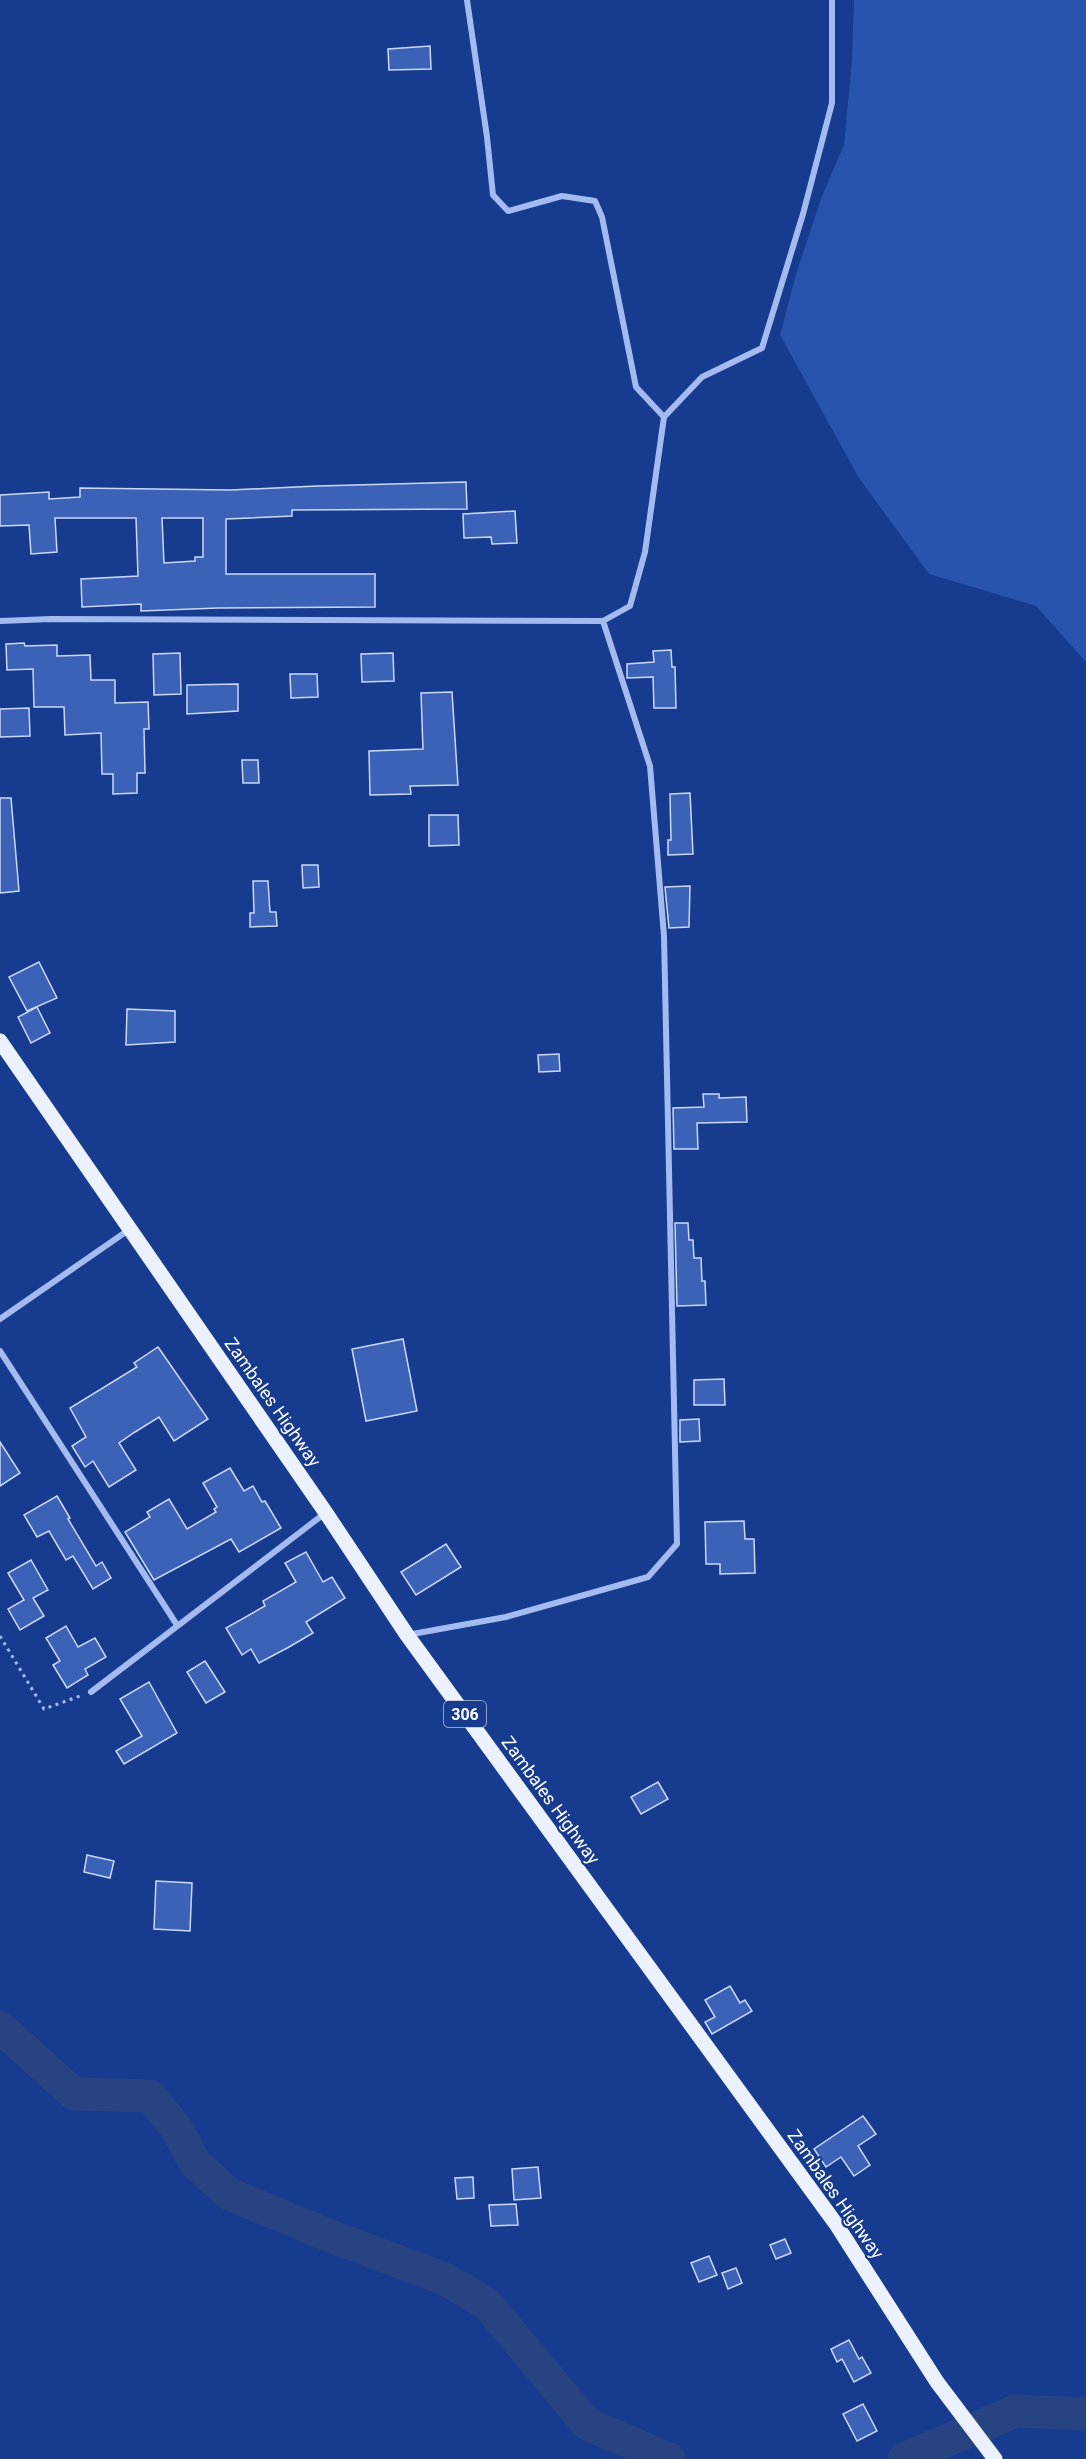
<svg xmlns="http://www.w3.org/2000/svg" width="1086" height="2459" viewBox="0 0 1086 2459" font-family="Roboto,sans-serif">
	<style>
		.green { fill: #2954ae }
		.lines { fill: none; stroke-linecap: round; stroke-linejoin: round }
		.river { stroke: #284382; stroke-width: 33 }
		.building { fill: #3b62b6; stroke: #c9d9fb; stroke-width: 1.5; fill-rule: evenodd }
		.path { stroke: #a3bbf0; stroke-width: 3; stroke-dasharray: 3 4.5; stroke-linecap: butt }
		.street { stroke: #a3bbf0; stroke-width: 6 }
		.primary { stroke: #ecf1ff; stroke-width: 15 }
		.labels { text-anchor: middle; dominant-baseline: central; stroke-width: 4.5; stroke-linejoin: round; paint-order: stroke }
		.shield { fill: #163b8f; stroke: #b9c4dd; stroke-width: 1.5 }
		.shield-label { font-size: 16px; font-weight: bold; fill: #fff }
		.street-label { font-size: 18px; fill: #fff; stroke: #163b8f }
	</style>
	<rect width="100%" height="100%" fill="#163b8f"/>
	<path class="green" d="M854,0H1086V662L1036,606L929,574L859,478L780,335L796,274L822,196L844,145L852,60Z"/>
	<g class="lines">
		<g class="river">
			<path d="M0,2027L74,2094L150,2096L177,2129L195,2163L229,2194L330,2236L445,2279L487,2304L587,2424L669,2459"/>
			<path d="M904,2459L1016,2411L1086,2414"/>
		</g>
	</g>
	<g class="building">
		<path d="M430,46L431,69L389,70L388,49Z"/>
		<path d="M466,482L467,509L292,510V516L226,519V574H375V607L218,608L141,611V604L82,607L81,579L138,576L136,518H55L57,552L31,554L29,525L0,526V495L49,492V499L80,497V488L231,490L317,486ZM162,518H203V557H195V561L164,563Z"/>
		<path d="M515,511L517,543L492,544L491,537L464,538L463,514Z"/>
		<path d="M24,643L25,646L57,645V656L90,655L91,680H115V703L148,702L149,729H144L145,773H137V793L113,794V774H102L101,733L65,735L64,707H34L33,669L7,670L6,644Z"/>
		<path d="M671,650L672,667H675L676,708H654L653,677L627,678V664L654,662L653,651Z"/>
		<path d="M180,653L181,694L154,695L153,654Z"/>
		<path d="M393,653L394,681L362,682L361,654Z"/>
		<path d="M290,674H317L318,697L291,698Z"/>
		<path d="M238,684V711L187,714V685Z"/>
		<path d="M452,692L458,785L410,786L411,794L370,795L369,751L423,749L421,693Z"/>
		<path d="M29,708L30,736L0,737V709Z"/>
		<path d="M242,760H258L259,783H243Z"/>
		<path d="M690,793L693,854L668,855V840H671L670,794Z"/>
		<path d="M0,798H11L19,891L0,893Z"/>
		<path d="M429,815H458L459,845L429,846Z"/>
		<path d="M302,865H318L319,887L303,888Z"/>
		<path d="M253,881H268L270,912H276L277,926L250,927V913H254Z"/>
		<path d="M690,886L689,927L669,928L665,887Z"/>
		<path d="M39,962L57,998L27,1011L9,977Z"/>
		<path d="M37,1007L50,1033L31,1043L18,1017Z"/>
		<path d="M127,1009L175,1011V1042L126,1045Z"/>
		<path d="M559,1054L560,1071L539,1072L538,1055Z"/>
		<path d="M703,1094H719V1098L746,1097L747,1122L697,1123L698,1149H674L673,1108L704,1107Z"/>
		<path d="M675,1223H688L689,1240H693L694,1258H701L702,1281H705L706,1305L677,1306Z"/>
		<path d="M403,1339L417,1411L366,1421L352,1349Z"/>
		<path d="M158,1347L208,1419L174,1441L159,1417L135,1432L119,1443L136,1470L109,1487L93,1461L85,1467L72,1446L86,1437L70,1408L137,1367L134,1363Z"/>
		<path d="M724,1379L725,1405H694V1380Z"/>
		<path d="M699,1419L700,1441L680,1442V1420Z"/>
		<path d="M0,1442L20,1473L0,1486Z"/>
		<path d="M230,1468L244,1491L253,1486L262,1502L265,1501L281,1528L239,1552L231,1539L154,1580L125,1532L150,1517L147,1512L169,1499L187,1529L216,1512L214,1509L217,1507L203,1483Z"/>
		<path d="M57,1496L70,1518L68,1519L96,1566L102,1562L111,1578L93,1589L73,1556L66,1560L49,1531L37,1537L24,1515Z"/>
		<path d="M744,1521L745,1539H754L755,1573L720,1574V1564H706L705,1522Z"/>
		<path d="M446,1544L461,1567L416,1595L401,1572Z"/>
		<path d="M306,1552L323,1582L332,1577L345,1598L306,1622L313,1633L289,1647L259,1663L251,1649L242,1655L226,1628L265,1606L263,1601L296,1582L285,1563Z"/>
		<path d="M31,1560L48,1590L33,1598L44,1616L20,1630L8,1609L24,1600L8,1573Z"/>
		<path d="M66,1626L78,1647L95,1638L106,1657L85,1669L88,1675L67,1688L53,1665L60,1661L46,1638Z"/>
		<path d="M205,1661L225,1692L206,1703L187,1672Z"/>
		<path d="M149,1682L177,1733L124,1764L116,1751L142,1736L120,1699Z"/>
		<path d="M658,1782L668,1799L641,1814L631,1797Z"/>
		<path d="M87,1855L114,1861L110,1878L84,1872Z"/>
		<path d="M156,1881L192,1883L190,1931L154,1929Z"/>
		<path d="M730,1986L740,2003L745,2000L752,2011L712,2034L705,2022L715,2017L705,2000Z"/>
		<path d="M863,2116L876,2134L858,2146L870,2165L854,2176L841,2157L826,2167L814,2149Z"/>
		<path d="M538,2167L541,2198L514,2200L512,2169Z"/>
		<path d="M473,2177L474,2198L457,2199L455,2178Z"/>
		<path d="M516,2204L518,2225L491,2226L489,2205Z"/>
		<path d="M785,2239L791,2253L776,2259L770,2245Z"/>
		<path d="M709,2256L717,2275L699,2282L691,2263Z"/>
		<path d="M736,2268L742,2283L728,2289L722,2273Z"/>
		<path d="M849,2340L859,2359L862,2357L871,2373L854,2382L842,2359L837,2362L831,2349Z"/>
		<path d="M863,2404L877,2431L857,2441L843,2414Z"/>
	</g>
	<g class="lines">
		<path class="path" d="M0,1636L44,1709L80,1696"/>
		<g class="street">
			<path d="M467,0L487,137L493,195L508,211L562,196L595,201L602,217L636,387L664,417"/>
			<path d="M0,621L51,619L603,621L630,606L645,552L664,417L702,377L762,348L803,214L832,103V0"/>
			<path d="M0,1319L130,1229"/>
			<path d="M0,1351L177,1625"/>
			<path d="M407,1635L506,1617L648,1577L677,1544L664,936L650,766L603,621"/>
			<path d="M91,1692L324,1514"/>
		</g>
		<path class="primary" d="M0,1041L326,1513L407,1635L836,2224L937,2382L995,2459"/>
	</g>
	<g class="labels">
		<rect class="shield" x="444" y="1701" width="42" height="26" rx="4.5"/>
		<g class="shield-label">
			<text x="465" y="1714">306</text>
		</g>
		<g class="street-label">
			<text transform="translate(273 1402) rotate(55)">Zambales Highway</text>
			<text transform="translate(551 1800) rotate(54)">Zambales Highway</text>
			<text transform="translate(836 2194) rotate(55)">Zambales Highway</text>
		</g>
	</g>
</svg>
